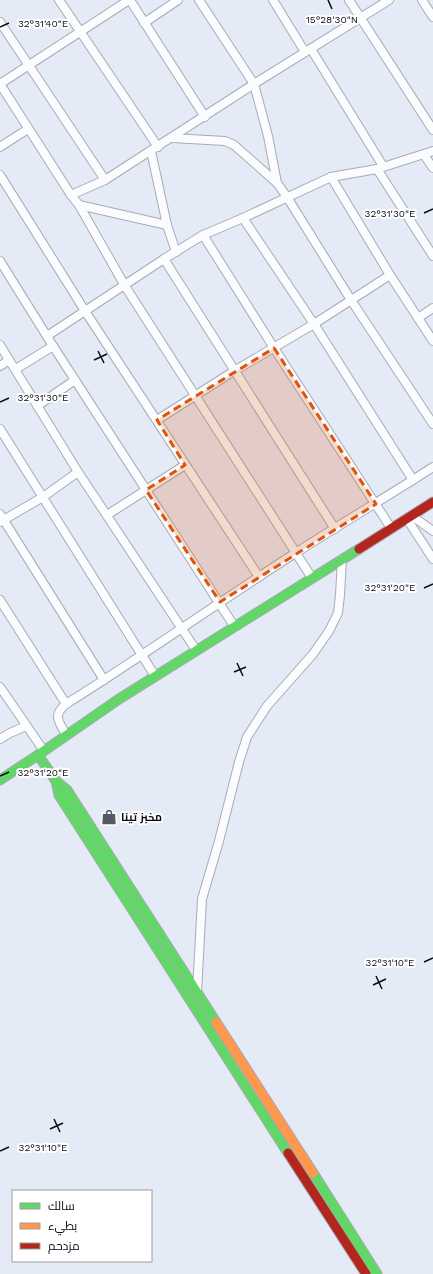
<svg xmlns="http://www.w3.org/2000/svg" width="433" height="1274" viewBox="0 0 433 1274" font-family="'Work Sans',Cairo,sans-serif">
	<style>
		.lines { fill: none; stroke-linecap: round; stroke-linejoin: round }
		.street-casing { stroke: #a7abb6; stroke-width: 10 }
		.fast-casing { stroke: #a7abb6; stroke-width: 11 }
		.slow-casing { stroke: #a7abb6; stroke-width: 11 }
		.jam-casing { stroke: #a7abb6; stroke-width: 11 }
		.street { stroke: #fbfcfe; stroke-width: 8 }
		.fast { stroke: #63d668; stroke-width: 9 }
		.slow { stroke: #ff974d; stroke-width: 9 }
		.jam { stroke: #b3261e; stroke-width: 9 }
		.marked { fill: #dd550c; fill-opacity: 0.2; stroke: #dd550c; stroke-width: 3; stroke-dasharray: 8 5; stroke-linejoin: round }
		.ticks { fill: none; stroke: #080b14; stroke-width: 1.5 }
		.labels { text-anchor: middle; dominant-baseline: central; stroke-width: 4; stroke-linejoin: round; paint-order: stroke }
		.poi-label { font-size: 11px; font-weight: bold; fill: #080b14; stroke: #fff; text-anchor: start }
		.ticks-label { font-size: 10px; text-anchor: middle; fill: #080b14; stroke: #fff; stroke-width: 4; stroke-linejoin: round; paint-order: stroke }
	</style>
	<rect width="100%" height="100%" fill="#e5eaf7"/>
	<g class="lines">
		<defs>
			<g id="street">
				<path d="M59,0L158,147"/>
				<path d="M130,0L205,117"/>
				<path d="M199,0L254,84L268,136L277,183L287,197L351,300L433,424"/>
				<path d="M273,0L305,52"/>
				<path d="M349,0L433,130"/>
				<path d="M422,0L433,17"/>
				<path d="M0,22L105,180"/>
				<path d="M144,23L178,0"/>
				<path d="M311,49L383,166"/>
				<path d="M0,84L71,195L79,205L125,286L312,578"/>
				<path d="M0,84L129,0"/>
				<path d="M172,138L225,141L234,145L277,183"/>
				<path d="M0,147L28,129"/>
				<path d="M151,151L167,225L176,252"/>
				<path d="M424,155L433,168"/>
				<path d="M377,169L433,256"/>
				<path d="M0,175L85,311L259,577"/>
				<path d="M331,177L390,275L433,341"/>
				<path d="M71,195L105,180L254,84L389,0"/>
				<path d="M79,205L167,225"/>
				<path d="M243,218L314,324L413,480"/>
				<path d="M203,235L274,348L391,528"/>
				<path d="M164,259L335,529"/>
				<path d="M0,261L53,346L234,626"/>
				<path d="M418,318L433,308"/>
				<path d="M47,336L164,259L203,235L243,218L331,177L377,169L433,151"/>
				<path d="M0,345L78,472L196,650"/>
				<path d="M0,366L9,360"/>
				<path d="M16,369L53,346"/>
				<path d="M37,406L75,380"/>
				<path d="M157,420L234,371L314,324L390,275"/>
				<path d="M0,429L155,676"/>
				<path d="M0,514L104,680"/>
				<path d="M107,515L185,465"/>
				<path d="M412,516L433,531"/>
				<path d="M407,519L433,559"/>
				<path d="M0,522L43,497L78,472"/>
				<path d="M0,600L66,704"/>
				<path d="M0,687L44,751"/>
				<path d="M66,735C59,721 52,716 66,704C143,656 217,603 294,554C340,524 387,497 433,467"/>
				<path d="M0,739L10,733L26,726"/>
				<path d="M197,992L202,899L219,841L239,762L247,737L267,706L313,654L329,631L338,613L340,595L342,559"/>
			</g>
			<g id="fast">
				<path d="M38,755L119,699L359,549"/>
				<path d="M0,780L38,755L56,781L67,790L216,1022"/>
				<path d="M56,781L59,795L288,1153"/>
				<path d="M313,1173L377,1274"/>
			</g>
			<path id="slow" d="M216,1022L313,1173"/>
			<g id="jam">
				<path d="M359,549L433,502"/>
				<path d="M288,1153L366,1274"/>
			</g>
		</defs>
		<use href="#street" class="street-casing"/>
		<use href="#fast" class="fast-casing"/>
		<use href="#slow" class="slow-casing"/>
		<use href="#jam" class="jam-casing"/>
		<use href="#street" class="street"/>
		<use href="#fast" class="fast"/>
		<use href="#slow" class="slow"/>
		<use href="#jam" class="jam"/>
	</g>
	<path class="marked" d="M274,348L376,504L220,602L146,490L185,465L157,420Z"/>
	<path class="ticks" d="M328,0L332,9M0,27L9,23M424,213L433,209M98,351L104,363M94,360L107,354M0,402L9,398M424,588L433,584M237,663L243,676M234,672L246,667M0,776L9,772M424,962L433,958M376,976L382,989M373,985L386,979M54,1119L60,1132M50,1129L63,1123M0,1151L9,1147"/>
	<defs>
		<symbol id="shop-bare" viewBox="-9 -9 18 18"><path d="M-5-2.5h2.3a2.7 3.5 0 0 1 5.4 0H5L5.5 6h-11ZM-1.5-2.5h3a1.5 2.3 0 0 0-3 0Z" fill="#555963" stroke="#fff" stroke-width="2.5" paint-order="stroke"/></symbol>
	</defs>
	<g fill-rule="evenodd">
		<use href="#shop-bare" x="98" y="806" width="22" height="22"/>
	</g>
	<g class="labels">
		<g class="poi-label">
			<text x="121" y="817">مخبز تينا</text>
		</g>
	</g>
	<g class="ticks-label">
		<text x="332" y="23">15°28'30"N</text>
		<text x="43" y="27">32°31'40"E</text>
		<text x="390" y="217">32°31'30"E</text>
		<text x="43" y="401">32°31'30"E</text>
		<text x="390" y="591">32°31'20"E</text>
		<text x="43" y="776">32°31'20"E</text>
		<text x="390" y="966">32°31'10"E</text>
		<text x="43" y="1151">32°31'10"E</text>
	</g>
	<rect x="12" y="1190" width="140" height="72" fill="#ffffff" stroke="#9c9da1"/>
	<rect x="20" y="1203" width="20" height="6" fill="#63d668" stroke="#9c9da1"/>
	<text x="48" y="1210" font-size="12" fill="#080b14">سالك</text>
	<rect x="20" y="1223" width="20" height="6" fill="#ff974d" stroke="#9c9da1"/>
	<text x="48" y="1230" font-size="12" fill="#080b14">بطيء</text>
	<rect x="20" y="1243" width="20" height="6" fill="#b3261e" stroke="#9c9da1"/>
	<text x="48" y="1250" font-size="12" fill="#080b14">مزدحم</text>
</svg>
